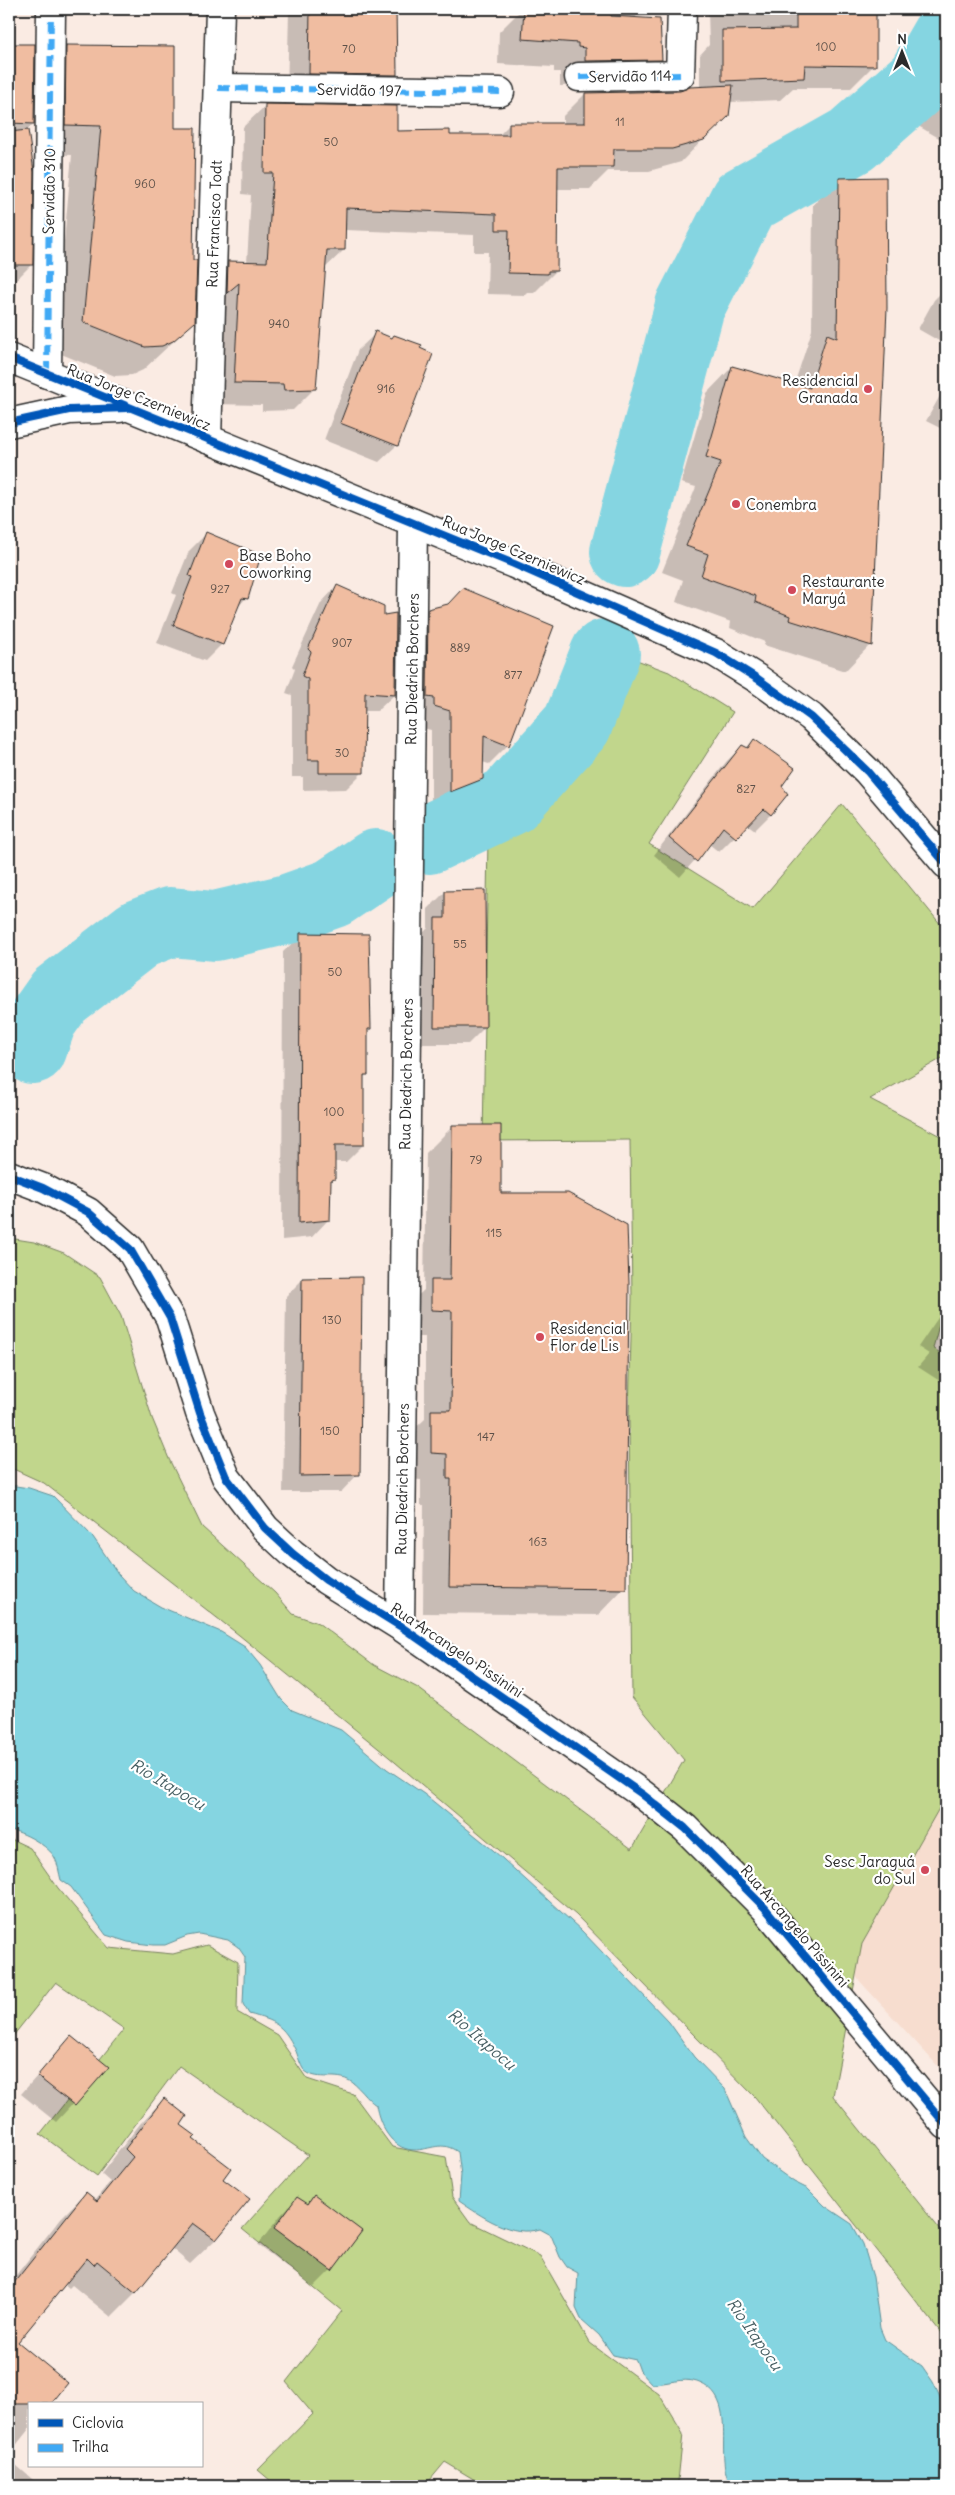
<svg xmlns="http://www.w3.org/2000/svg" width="955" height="2495" viewBox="0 0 955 2495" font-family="Delius,sans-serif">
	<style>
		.built { fill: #f7ddcf }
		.green { fill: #c1d68c; stroke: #76805c }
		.water { fill: #85d5e1; stroke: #619198 }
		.shadow { fill: #0003 }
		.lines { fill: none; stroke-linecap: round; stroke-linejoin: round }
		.river { stroke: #85d5e1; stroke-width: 70 }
		.building { fill: #f0bda1; stroke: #2b2b2b }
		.street-casing { stroke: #2b2b2b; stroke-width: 31 }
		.secondary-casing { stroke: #2b2b2b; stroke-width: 31 }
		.street { stroke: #fff; stroke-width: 28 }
		.secondary { stroke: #fff; stroke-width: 28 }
		.quiet { stroke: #3fa9f5; stroke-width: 6; stroke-dasharray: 12 6; stroke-linecap: butt }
		.cycleway-casing { stroke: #fff; stroke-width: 11 }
		.cycleway { stroke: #0057b8; stroke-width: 8 }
		.poi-dot { fill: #d1495b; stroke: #fff; stroke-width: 2 }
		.labels { text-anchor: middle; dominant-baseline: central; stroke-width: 4.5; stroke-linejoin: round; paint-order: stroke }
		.number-label { font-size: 12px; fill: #5c5048 }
		.street-label { font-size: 15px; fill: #2b2b2b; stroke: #fff }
		.poi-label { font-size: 15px; fill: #2b2b2b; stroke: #fff; text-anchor: start }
		.water-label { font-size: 16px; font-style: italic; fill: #465e62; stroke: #fff }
	</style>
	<rect width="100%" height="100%" fill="#faebe3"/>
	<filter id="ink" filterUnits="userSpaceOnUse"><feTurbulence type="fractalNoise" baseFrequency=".02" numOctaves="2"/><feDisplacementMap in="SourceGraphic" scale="10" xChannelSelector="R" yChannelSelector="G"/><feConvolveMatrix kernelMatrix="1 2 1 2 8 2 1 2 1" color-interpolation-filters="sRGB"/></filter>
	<g filter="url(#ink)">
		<path class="built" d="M946,1796V2075L856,1977L862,1944Z"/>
		<g class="green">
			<path d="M583,640L669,672L733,712L649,844L753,909L842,804L946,931V1056L870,1099L946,1139V1298L933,1348L946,1357V1796L862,1944L833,2096L946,2237V2339L755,2097L576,1915L389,1757L239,1635L44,1483L9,1467V1238L34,1242L64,1253L100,1277L121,1316L152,1418L169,1459L202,1527L275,1593L293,1614L318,1623L374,1665L418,1688L632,1849L684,1760L632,1697L629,1415L632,1298L630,1140L483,1141L488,839L440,838L442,795L485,782L547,734Z"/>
			<path d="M9,1838L30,1848L58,1888L109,1948L173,1954L207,1945L238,1962L237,2012L277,2035L307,2079L353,2094L392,2147L446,2157L452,2197L470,2222L540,2256L590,2343L659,2394L683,2434L678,2481L682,2486H485L445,2462L425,2486H277L258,2470L313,2414L286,2382L342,2311L242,2229L308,2155L179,2066L97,2176L40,2134L124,2029L56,1982L9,2041Z"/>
		</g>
		<path class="water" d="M9,1485L29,1488L53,1496L93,1537L119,1575L134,1591L161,1607L221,1632L245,1647L260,1665L281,1699L292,1710L341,1730L387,1769L424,1794L493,1850L582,1931L669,2022L694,2057L725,2089L746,2137L762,2159L794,2182L808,2189L825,2206L852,2224L863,2244L873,2277L880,2328L885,2340L922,2366L933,2382L946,2410V2486H732C711,2458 742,2398 697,2382C682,2377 667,2384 652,2384L640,2371L636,2360L613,2355L599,2335L581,2319L576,2308L578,2273L567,2267L560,2257L551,2235L540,2229C512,2238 481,2216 459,2201L461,2175L458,2152C441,2140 432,2150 413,2150C391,2149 379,2124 376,2105C366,2099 358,2084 348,2080C334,2073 316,2082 304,2070C300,2065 298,2055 295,2049C283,2024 274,2021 249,2014L243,2004L245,1957L238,1947L228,1940L199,1934L187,1936L165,1945H153L128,1942L106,1935L71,1887L61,1880C59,1873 58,1864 55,1858C49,1846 22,1831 9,1830Z"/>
		<g class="shadow">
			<path d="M256,9H395V74L373,96L287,95L289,11H256Z"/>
			<path d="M519,9H637L636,19L661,59L636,84L560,86V72H554V67L498,64L499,32L518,13Z"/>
			<path d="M708,9H874V65L851,88H793L780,100L729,102L727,115L681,162L649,171H608L590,189H557L556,271L534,293H527L525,295L487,294L488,252H474V235L345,230L344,250L324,269L315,388L293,410L262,411V405L213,404L207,284L229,262L247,263L251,195L242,194L243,127L265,106L395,132L449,136H498L510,124H563V116L585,94L681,92L700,88V55L709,45Z"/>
			<path d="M9,44L34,45L33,124L27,130L32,172L31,265L9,287Z"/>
			<path d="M67,46L191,261L194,322L143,370L132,375L115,376L54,351L72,155L36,154L37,75Z"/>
			<path d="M946,66V142L913,123Z"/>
			<path d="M839,179L886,308L870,645L845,671L764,645L765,642L730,628L731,622L676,602L683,580L662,572L696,487L681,483L707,393L732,367L794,385L812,330L813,205Z"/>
			<path d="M946,288V345L918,329L934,300Z"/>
			<path d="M376,333L397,445L379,462L324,440L358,350Z"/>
			<path d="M946,385V431L926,421Z"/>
			<path d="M206,534L246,598L237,608L222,644L205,661L157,643L176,595L172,593L189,551Z"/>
			<path d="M337,586L394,695L377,711H364L363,772L346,789L303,790V777H292V695L286,693L295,669L292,666L321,603Z"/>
			<path d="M428,610L508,745L489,764L482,762V779L462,798L431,810V730L415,726L409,630Z"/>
			<path d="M754,740L780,786L771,814L755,830L747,824L719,852L709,844L680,877L654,855L726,762L742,746L746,748Z"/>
			<path d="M445,892L485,1027L468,1044H417L419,937L428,928V909Z"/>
			<path d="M301,935L369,1029L367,1031V1074L363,1078V1145L346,1162H334V1179L329,1183V1219L312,1237L282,1240L283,952Z"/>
			<path d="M453,1126L500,1194L624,1588L598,1615L423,1613L424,1505H421V1480L405,1479V1438L425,1419V1337H405V1308L424,1290L426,1153Z"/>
			<path d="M303,1279L358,1474L341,1492H283L286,1296Z"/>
			<path d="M946,1306V1385L918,1367L929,1354L918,1347Z"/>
			<path d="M71,2038L107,2067L56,2122L21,2094Z"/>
			<path d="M164,2099L179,2126L221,2179L248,2199L215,2240L190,2264L171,2248L136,2292L111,2317L72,2285L69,2288L64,2284L17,2343L29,2404V2429L9,2454V2284L61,2218L86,2193L94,2201L110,2182L101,2174L140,2124Z"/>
			<path d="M314,2196L331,2270L314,2287L258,2245L280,2216L297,2198L306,2205Z"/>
			<path d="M9,2459L40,2486H9Z"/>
		</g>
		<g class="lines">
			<g class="river">
				<path d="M625,552L690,306L744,201L852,140L921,79L946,36"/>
				<path d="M429,839L509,801L577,725L605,654"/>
				<path d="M32,1049L42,1020L59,996L139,934L170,922L215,926L288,909L333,893L376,864"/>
			</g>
		</g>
		<g class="building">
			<path d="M310,9H396L397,75L309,74Z"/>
			<path d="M524,9H611V16L660,19L662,60L585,61V48L578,47V43L522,39Z"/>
			<path d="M796,9H876V66L805,65L804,78L722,81V30L796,29Z"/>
			<path d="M9,44H35L34,124L9,123Z"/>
			<path d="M66,45L175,46V128H195L193,260H197L195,322L173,341L162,346L145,347L83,322L101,126L65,125Z"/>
			<path d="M733,85L729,116L704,140L672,149H614L613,167H558L557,271H548V274L508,273L509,230H496V214L346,208L345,250H327L316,389L284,390L283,384L234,383L239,283L227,293L228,261L267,262L273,173H264L265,104L397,106V131L450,130V135H509V123H585V93L680,91L690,87Z"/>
			<path d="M28,130L34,172L33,265H9V132Z"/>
			<path d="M886,177L887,308L872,646L789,620L790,616L755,602L756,596L701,576L708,554L686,546L721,462L706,457L732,366L810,388L827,334L837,338L839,178Z"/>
			<path d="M375,331L392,338L394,335L422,345L420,348L433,354L398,446L340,423Z"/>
			<path d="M206,532L261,555L248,599L242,598L223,645L173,625L192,577L189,576Z"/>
			<path d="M337,585L384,606V615L396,613L395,695L365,693L364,773H319V760H308V679L302,676L311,652L308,649Z"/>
			<path d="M463,588L554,626L509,746L484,736L483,779L450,792V711L434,706V698L427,697L428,609L448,604Z"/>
			<path d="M754,739L795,768L782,786L788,794L771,815L764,809L736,838L723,827L697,862L669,838L742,745L748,748Z"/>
			<path d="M485,890L486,1027H434L435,918H445V891Z"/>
			<path d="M300,933L369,934L371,1029H368V1075H364V1145H335V1179L331,1180L330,1220L299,1223Z"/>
			<path d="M452,1125H501V1193H568L627,1225L629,1283L626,1589L449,1587L451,1479H447V1454L431,1453V1410H451L452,1311L431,1310V1280H450Z"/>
			<path d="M362,1277L360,1475L300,1476L302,1278Z"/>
			<path d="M71,2036L109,2067L75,2106L37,2076Z"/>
			<path d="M164,2098L187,2116L181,2125L196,2136L193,2139L231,2168L223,2179L250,2199L216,2240L193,2223L136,2293L97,2261L94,2265L87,2258L18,2342L68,2383L51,2404H9V2289L86,2192L97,2201L133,2157L125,2149Z"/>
			<path d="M314,2195L362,2231L332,2271L274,2228L297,2197L308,2204Z"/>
		</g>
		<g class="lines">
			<defs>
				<g id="street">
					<path d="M579,77L680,75L682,9"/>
					<path d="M218,88L500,92"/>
					<path d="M47,374L51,9"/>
					<path d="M207,439L220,9"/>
					<path d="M400,1626L413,523"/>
				</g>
				<g id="secondary">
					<path d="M9,358L514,564L716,653L758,679L811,717L867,771L946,864"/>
					<path d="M9,423L69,410L120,408"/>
					<path d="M9,1175L43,1188L88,1212L130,1249L170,1318L200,1413L226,1477L265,1528L293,1554L326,1580L400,1626L642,1794L685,1828L765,1908L946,2125"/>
				</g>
			</defs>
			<use href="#street" class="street-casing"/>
			<use href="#secondary" class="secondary-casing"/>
			<use href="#street" class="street"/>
			<use href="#secondary" class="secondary"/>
			<g class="quiet">
				<path d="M579,77L680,75"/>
				<path d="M218,88L500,92"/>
				<path d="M47,374L51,9"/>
			</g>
			<defs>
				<g id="cycleway">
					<path d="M9,358L514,564L716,653L758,679L811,717L867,771L946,864"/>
					<path d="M9,423L69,410L127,408"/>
					<path d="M9,1175L43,1188L88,1212L130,1249L170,1318L200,1413L226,1477L265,1528L293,1554L326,1580L400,1626L642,1794L685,1828L765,1908L946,2125"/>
				</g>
			</defs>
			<use href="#cycleway" class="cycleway-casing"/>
			<use href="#cycleway" class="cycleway"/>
		</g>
	</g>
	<g class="poi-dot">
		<circle cx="868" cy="389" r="5"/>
		<circle cx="736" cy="504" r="5"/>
		<circle cx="229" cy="564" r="5"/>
		<circle cx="792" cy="590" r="5"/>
		<circle cx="540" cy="1337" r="5"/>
		<circle cx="925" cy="1870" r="5"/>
	</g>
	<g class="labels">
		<g class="number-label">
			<text x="826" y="46">100</text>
			<text x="349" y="48">70</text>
			<text x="620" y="121">11</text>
			<text x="331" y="141">50</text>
			<text x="145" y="183">960</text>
			<text x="279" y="323">940</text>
			<text x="386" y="388">916</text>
			<text x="220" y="588">927</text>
			<text x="342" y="642">907</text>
			<text x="460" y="647">889</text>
			<text x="513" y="674">877</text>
			<text x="342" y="752">30</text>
			<text x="746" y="788">827</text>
			<text x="460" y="943">55</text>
			<text x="335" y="971">50</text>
			<text x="334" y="1111">100</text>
			<text x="476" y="1159">79</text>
			<text x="494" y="1232">115</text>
			<text x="332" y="1319">130</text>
			<text x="330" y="1430">150</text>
			<text x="486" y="1436">147</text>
			<text x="538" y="1541">163</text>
		</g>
		<g class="street-label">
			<text transform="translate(630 76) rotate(-1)">Servidão 114</text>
			<text transform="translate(359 90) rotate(1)">Servidão 197</text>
			<text transform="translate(49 191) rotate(-89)">Servidão 310</text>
			<text transform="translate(214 224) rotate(-88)">Rua Francisco Todt</text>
			<text transform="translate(139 397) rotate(22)">Rua Jorge Czerniewicz</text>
			<text transform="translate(514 550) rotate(23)">Rua Jorge Czerniewicz</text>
			<text transform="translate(412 669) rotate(-89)">Rua Diedrich Borchers</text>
			<text transform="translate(406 1074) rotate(-89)">Rua Diedrich Borchers</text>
			<text transform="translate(402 1479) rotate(-89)">Rua Diedrich Borchers</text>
			<text transform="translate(457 1650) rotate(34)">Rua Arcangelo Pissinini</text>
			<text transform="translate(795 1926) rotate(49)">Rua Arcangelo Pissinini</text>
		</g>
		<g class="poi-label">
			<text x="858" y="380" text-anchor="end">Residencial<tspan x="858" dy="17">Granada</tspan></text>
			<text x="746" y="504">Conembra</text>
			<text x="239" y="555">Base Boho<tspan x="239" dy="17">Coworking</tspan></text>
			<text x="802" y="581">Restaurante<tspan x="802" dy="17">Maryá</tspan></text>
			<text x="550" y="1328">Residencial<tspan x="550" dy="17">Flor de Lis</tspan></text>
			<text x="915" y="1861" text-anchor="end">Sesc Jaraguá<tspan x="915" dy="17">do Sul</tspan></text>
		</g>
		<g class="water-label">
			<text transform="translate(168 1784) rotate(31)">Rio Itapocu</text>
			<text transform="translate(482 2039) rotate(41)">Rio Itapocu</text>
			<text transform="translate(755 2334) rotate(55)">Rio Itapocu</text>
		</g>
	</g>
	<rect width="955" height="2495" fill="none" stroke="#fff" stroke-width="30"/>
	<rect x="15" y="15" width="925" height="2465" fill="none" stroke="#2b2b2b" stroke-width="2" filter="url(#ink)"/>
	<rect x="28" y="2402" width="175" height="65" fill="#ffffff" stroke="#aaaaaa"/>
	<rect x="38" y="2419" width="25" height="8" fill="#0057b8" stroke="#aaaaaa"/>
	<text x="72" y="2428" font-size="15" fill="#2b2b2b">Ciclovia</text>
	<rect x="38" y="2444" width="25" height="8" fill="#3fa9f5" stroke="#aaaaaa"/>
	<text x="72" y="2452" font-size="15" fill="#2b2b2b">Trilha</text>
	<g transform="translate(902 52)" stroke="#ffffff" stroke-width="4" paint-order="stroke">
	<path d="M0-4L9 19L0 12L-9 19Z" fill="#2b2b2b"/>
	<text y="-8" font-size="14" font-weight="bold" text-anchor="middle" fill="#2b2b2b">N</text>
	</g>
</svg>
